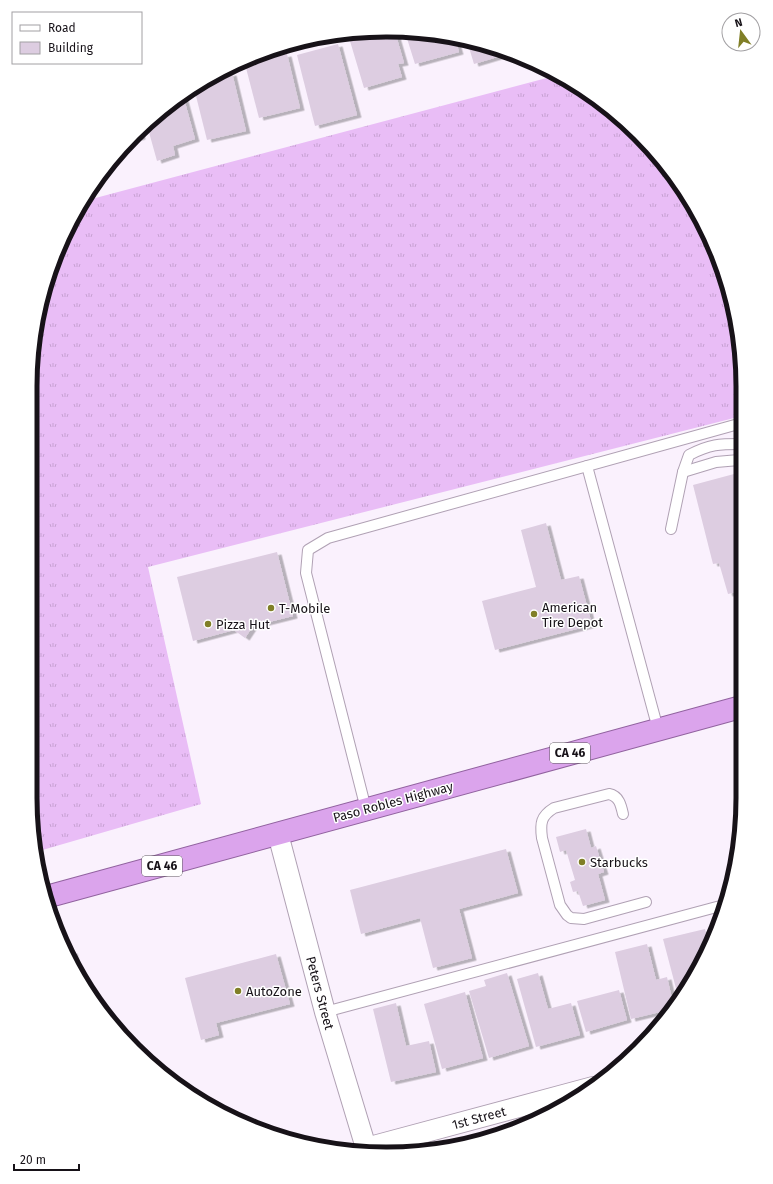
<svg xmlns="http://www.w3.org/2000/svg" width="773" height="1184" viewBox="0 0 773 1184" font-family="'Fira Sans',sans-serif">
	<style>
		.grass { fill: url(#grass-tufts) }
		.building { fill: #ddcde1; filter: url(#shadow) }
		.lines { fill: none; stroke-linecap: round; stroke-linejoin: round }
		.service-casing { stroke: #b0a1b4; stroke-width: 12 }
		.minor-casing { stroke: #b0a1b4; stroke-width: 22 }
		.trunk-casing { stroke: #91629f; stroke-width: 24 }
		.service { stroke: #fff; stroke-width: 10 }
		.minor { stroke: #fff; stroke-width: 20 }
		.trunk { stroke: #dba4ec; stroke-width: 22 }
		.poi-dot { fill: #807f27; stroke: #fff; stroke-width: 1.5 }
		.labels { text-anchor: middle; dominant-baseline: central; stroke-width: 3; stroke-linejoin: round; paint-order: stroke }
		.shield { fill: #fff; stroke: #5d595d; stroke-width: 1 }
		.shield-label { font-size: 12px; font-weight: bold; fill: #171218 }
		.poi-label { font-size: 13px; fill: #171218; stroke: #fff; text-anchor: start }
		.street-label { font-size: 13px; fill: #171218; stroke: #fff }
		.rim { fill: none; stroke: #171218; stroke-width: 5 }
	</style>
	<defs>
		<pattern id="grass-tufts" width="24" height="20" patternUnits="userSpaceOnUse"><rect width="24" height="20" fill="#e9bdf6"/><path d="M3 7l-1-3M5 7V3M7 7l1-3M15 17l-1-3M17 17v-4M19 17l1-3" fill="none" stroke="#c7a1d2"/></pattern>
		<filter id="shadow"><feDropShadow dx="4.5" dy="2.5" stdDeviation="0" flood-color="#0004"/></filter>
	</defs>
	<rect width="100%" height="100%" fill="#faf1fd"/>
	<path class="grass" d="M558,75L565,78L621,118L669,169L706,229L731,294L742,363V416L148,567L201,804L39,851L30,797L33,340L57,250L88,200Z"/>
	<g class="building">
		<path d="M380,31L395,32L404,63L398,64L402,77L364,88L350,41Z"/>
		<path d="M405,32L433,33L455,38L459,52L415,64Z"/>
		<path d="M467,41L501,49L511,53L474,64Z"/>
		<path d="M338,44L357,115L315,126L297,55Z"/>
		<path d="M287,54L300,108L259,118L245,64Z"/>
		<path d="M232,73L246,131L207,140L194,88L209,79Z"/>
		<path d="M183,95L195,139L173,146L175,155L157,161L147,125L169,104Z"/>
		<path d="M140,132L141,137L130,140Z"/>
		<path d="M734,474L742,505L741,591L728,594L719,563L713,564L693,485Z"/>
		<path d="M546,523L561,580L579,576L592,625L495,650L482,601L536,587L521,530Z"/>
		<path d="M277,552L293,616L253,626L245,638L234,630L193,641L177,577Z"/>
		<path d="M586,829L591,848L596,846L604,872L598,874L605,900L583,906L578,891L573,892L570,882L575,880L566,850L560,852L556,837Z"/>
		<path d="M506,849L518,893L459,909L472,958L433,968L420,918L361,934L350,890Z"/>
		<path d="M718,924L716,934L715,936L712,926Z"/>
		<path d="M705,929L709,945L678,996L663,939Z"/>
		<path d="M647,944L656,980L667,977L673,1003L668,1010L631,1019L615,952Z"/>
		<path d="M73,951L78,969H77L69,952Z"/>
		<path d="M276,954L290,1004L216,1023L219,1035L201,1040L185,978Z"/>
		<path d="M507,973L529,1046L489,1058L469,991L486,986L484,980Z"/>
		<path d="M538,973L548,1009L571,1003L580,1035L536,1047L517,979Z"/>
		<path d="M619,990L627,1020L586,1032L577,1001Z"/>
		<path d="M465,992L483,1058L442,1069L424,1004Z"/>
		<path d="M396,1003L406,1046L429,1041L436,1072L391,1082L373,1009Z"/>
	</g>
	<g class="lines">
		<defs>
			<g id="service">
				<path d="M587,466L658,729"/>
				<path d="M683,472L716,462L739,460L742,461"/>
				<path d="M671,529L683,472L689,455C710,444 719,444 742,444"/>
				<path d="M366,809L306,573L308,550L328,538L742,423"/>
				<path d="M623,814C621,805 619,796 609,794L554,808C541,816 540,823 542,838L560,905L567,915L571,918L584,919L646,902"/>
				<path d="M325,1012L724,905"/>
			</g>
			<g id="minor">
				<path d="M278,834L325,1012L367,1151"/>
				<path d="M366,1148L593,1087"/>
			</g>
			<path id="trunk" d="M46,897L741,707"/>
		</defs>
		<use href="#service" class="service-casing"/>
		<use href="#minor" class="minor-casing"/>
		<use href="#trunk" class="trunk-casing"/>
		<use href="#service" class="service"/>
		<use href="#minor" class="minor"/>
		<use href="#trunk" class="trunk"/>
	</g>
	<g class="poi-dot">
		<circle cx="271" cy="608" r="4"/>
		<circle cx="534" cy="614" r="4"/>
		<circle cx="208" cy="624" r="4"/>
		<circle cx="582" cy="862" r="4"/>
		<circle cx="238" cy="991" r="4"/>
	</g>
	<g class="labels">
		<g class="shield">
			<rect x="550" y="743" width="40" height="20" rx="3"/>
			<rect x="142" y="856" width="40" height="20" rx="3"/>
		</g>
		<g class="shield-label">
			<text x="570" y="753">CA 46</text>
			<text x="162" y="866">CA 46</text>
		</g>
		<g class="poi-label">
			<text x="542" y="607">American<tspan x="542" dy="15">Tire Depot</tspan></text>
			<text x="279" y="608">T-Mobile</text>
			<text x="216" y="624">Pizza Hut</text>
			<text x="590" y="862">Starbucks</text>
			<text x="246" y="991">AutoZone</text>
		</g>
		<g class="street-label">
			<text transform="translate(393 802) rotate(-15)">Paso Robles Highway</text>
			<text transform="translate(320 993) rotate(75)">Peters Street</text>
			<text transform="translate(479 1118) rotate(-15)">1st Street</text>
		</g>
	</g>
	<path d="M0 0H773V1184H0ZM386 37H387A349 349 0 0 1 736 386V798A349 349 0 0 1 387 1147H386A349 349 0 0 1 37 798V386A349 349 0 0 1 386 37Z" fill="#fff" fill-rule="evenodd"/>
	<path class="rim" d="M386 37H387A349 349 0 0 1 736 386V798A349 349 0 0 1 387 1147H386A349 349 0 0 1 37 798V386A349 349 0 0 1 386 37Z"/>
	<rect x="12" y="12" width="130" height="52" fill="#ffffff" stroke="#a2a0a3"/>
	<rect x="20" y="25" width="20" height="6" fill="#ffffff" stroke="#a2a0a3"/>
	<text x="48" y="32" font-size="12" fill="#171218">Road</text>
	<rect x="20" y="42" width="20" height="12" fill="#ddcde1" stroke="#a2a0a3"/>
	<text x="48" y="52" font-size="12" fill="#171218">Building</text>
	<g transform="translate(741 32) rotate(345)"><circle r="19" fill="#ffffff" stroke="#a2a0a3"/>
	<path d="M0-3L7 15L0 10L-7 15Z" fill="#807f27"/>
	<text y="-6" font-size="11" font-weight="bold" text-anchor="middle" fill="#171218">N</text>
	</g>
	<path d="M14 1164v6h65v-6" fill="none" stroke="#171218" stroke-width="2"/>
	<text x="20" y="1164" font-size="12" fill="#171218" stroke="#ffffff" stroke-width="3" paint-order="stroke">20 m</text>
</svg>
